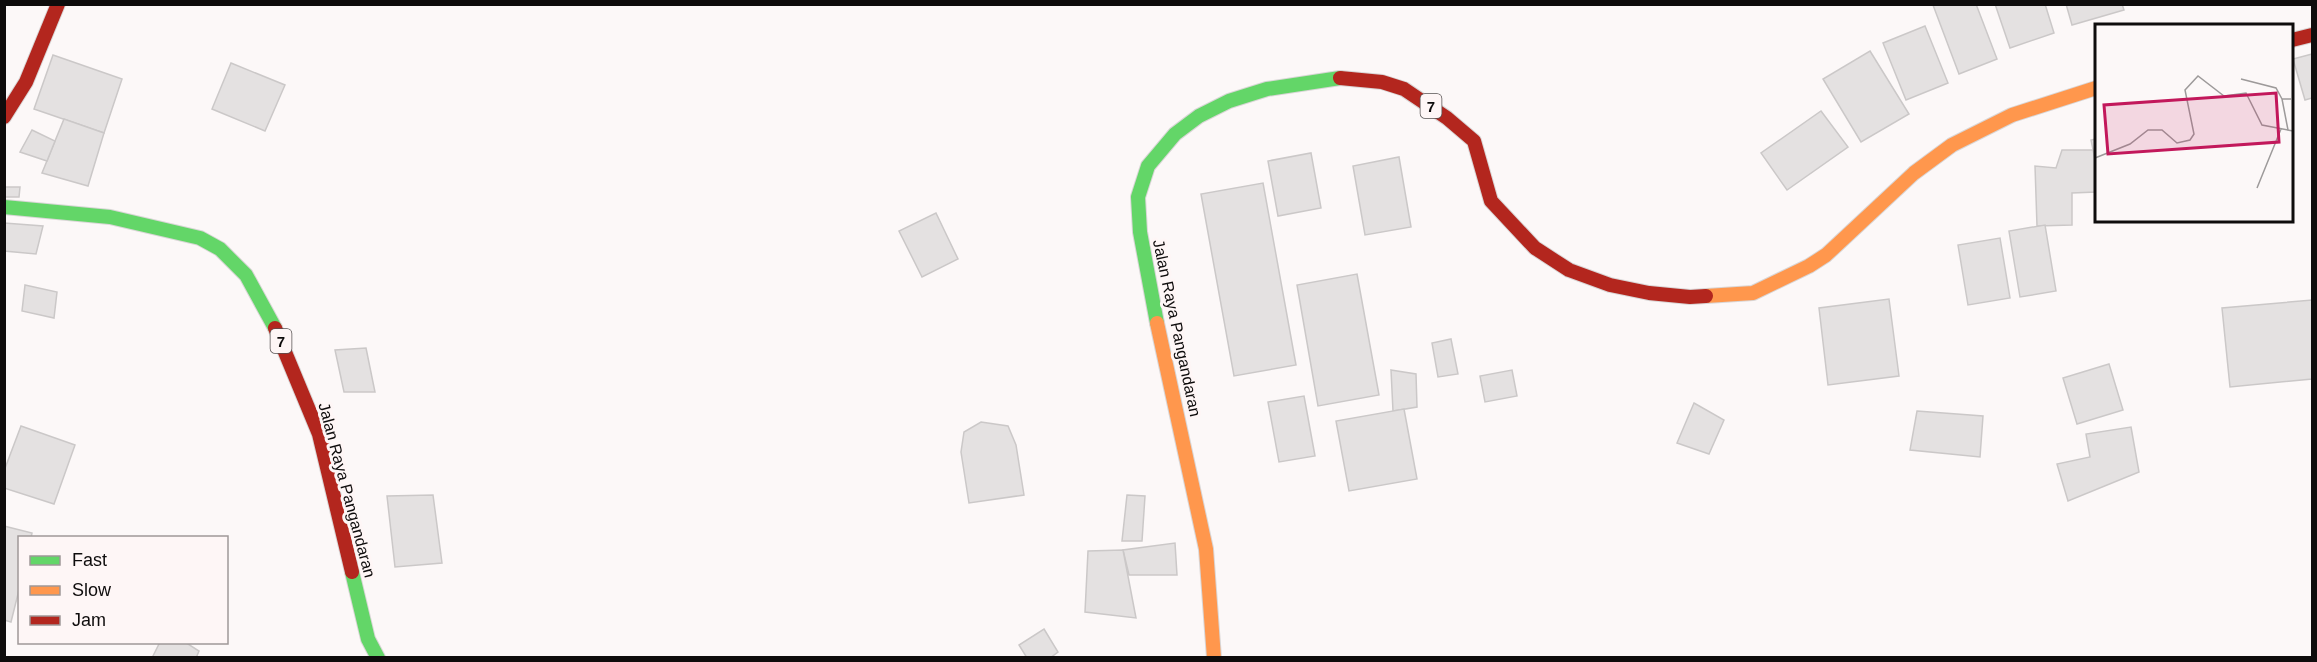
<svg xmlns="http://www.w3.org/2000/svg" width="2317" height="662" viewBox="0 0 2317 662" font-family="Arial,sans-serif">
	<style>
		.building { fill: #e4e1e1; stroke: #cbc8c8; stroke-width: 1.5 }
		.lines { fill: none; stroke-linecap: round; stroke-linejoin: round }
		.fast-casing { stroke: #d9d6d6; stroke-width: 16 }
		.slow-casing { stroke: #d9d6d6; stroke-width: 16 }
		.jam-casing { stroke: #d9d6d6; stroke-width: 16 }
		.fast { stroke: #63d668; stroke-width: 14 }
		.slow { stroke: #ff974d; stroke-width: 14 }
		.jam { stroke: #b3261e; stroke-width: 14 }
		.labels { text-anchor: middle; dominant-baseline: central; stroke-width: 6; stroke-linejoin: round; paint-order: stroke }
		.shield { fill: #fef6f6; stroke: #565252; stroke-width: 1.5 }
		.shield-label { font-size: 15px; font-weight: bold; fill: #0e0c0c }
		.street-label { font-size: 16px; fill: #0e0c0c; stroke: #fef6f6 }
		.inset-road { fill: none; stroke: #9d9a9a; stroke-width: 1.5 }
		.view { fill: #c2185b; fill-opacity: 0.15; stroke: #c2185b; stroke-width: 3 }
		.inset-edge { fill: none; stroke: #0e0c0c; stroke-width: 3 }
	</style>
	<rect width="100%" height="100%" fill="#fcf8f8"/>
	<g class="building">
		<path d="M1976,4L1997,59L1959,74L1933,5Z"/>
		<path d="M1995,4H2045L2054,33L2010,48Z"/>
		<path d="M2066,4H2122L2124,10L2072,25Z"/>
		<path d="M1925,26L1948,83L1906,100L1883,43Z"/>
		<path d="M1870,51L1909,114L1861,142L1823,79Z"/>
		<path d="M2312,54V98L2305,100L2293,59Z"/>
		<path d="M53,55L122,79L104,133L34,109Z"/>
		<path d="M231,63L285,85L265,131L212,109Z"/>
		<path d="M1821,111L1848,147L1787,190L1761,153Z"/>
		<path d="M64,119L104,133L88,186L42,173Z"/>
		<path d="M32,130L55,141L47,161L20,152Z"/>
		<path d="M2096,139V164L2091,140Z"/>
		<path d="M2062,150H2093L2096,164V192L2072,193V225L2037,226L2035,166L2056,168Z"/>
		<path d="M1311,153L1321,208L1278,216L1268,161Z"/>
		<path d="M1399,157L1411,227L1365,235L1353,166Z"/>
		<path d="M1263,183L1296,365L1234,376L1201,194Z"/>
		<path d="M4,187H20L19,197H4Z"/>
		<path d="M936,213L958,259L922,277L899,231Z"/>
		<path d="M4,223L43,226L36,254L4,251Z"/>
		<path d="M2045,225L2056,291L2020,297L2009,231Z"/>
		<path d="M2000,238L2010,298L1968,305L1958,245Z"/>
		<path d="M1357,274L1379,395L1318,406L1297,285Z"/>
		<path d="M25,285L57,292L54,318L22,311Z"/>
		<path d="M1889,299L1899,376L1828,385L1819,308Z"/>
		<path d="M2312,300V379L2230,387L2222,308Z"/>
		<path d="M1451,339L1458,374L1438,377L1432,343Z"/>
		<path d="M366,348L375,392H344L335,350Z"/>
		<path d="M2109,364L2123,410L2077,424L2063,378Z"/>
		<path d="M1391,370L1416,374L1417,407L1393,411Z"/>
		<path d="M1512,370L1517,396L1485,402L1480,376Z"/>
		<path d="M1304,396L1315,456L1279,462L1268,402Z"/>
		<path d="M1694,403L1724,420L1709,454L1677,443Z"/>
		<path d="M1404,409L1417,479L1349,491L1336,421Z"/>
		<path d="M1917,411L1983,416L1980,457L1910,450Z"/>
		<path d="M981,422L1008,426L1016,445L1024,495L969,503L961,452L964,432Z"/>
		<path d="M21,426L75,445L54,504L4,488V471Z"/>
		<path d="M2131,427L2139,472L2068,501L2057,464L2090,457L2086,434Z"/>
		<path d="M433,495L442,563L395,567L387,496Z"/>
		<path d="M1127,495L1145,496L1142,541H1122Z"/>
		<path d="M4,526L32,533L31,538H20V586L11,622L4,620Z"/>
		<path d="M1175,543L1177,575H1129L1123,550Z"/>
		<path d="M1123,550L1136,618L1085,612L1088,551Z"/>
		<path d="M1044,629L1058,652L1050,658H1027L1019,645Z"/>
		<path d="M160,642H185L199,651L196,658H152Z"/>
	</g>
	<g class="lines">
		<defs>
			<g id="fast">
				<path d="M4,207L110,217L200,238L220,249L246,275L275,328"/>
				<path d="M1157,323L1140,232L1138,197L1148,166L1175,134L1199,116L1229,101L1267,89L1340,78"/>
				<path d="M352,572L368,639L378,658"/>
			</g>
			<g id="slow">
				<path d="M1706,296L1753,293L1809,266L1826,255L1914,173L1952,145L2012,115L2096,88"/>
				<path d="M1157,323L1206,549L1214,658"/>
			</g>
			<g id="jam">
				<path d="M2292,40L2312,35"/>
				<path d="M1340,78L1382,82L1404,89L1447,118L1474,141L1491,201L1535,248L1569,270L1610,285L1649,293L1690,297L1706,296"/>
				<path d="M4,117L26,82L58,4"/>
				<path d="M275,328L319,434L352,572"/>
			</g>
		</defs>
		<use href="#fast" class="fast-casing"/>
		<use href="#slow" class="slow-casing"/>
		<use href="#jam" class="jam-casing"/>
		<use href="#fast" class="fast"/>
		<use href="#slow" class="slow"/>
		<use href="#jam" class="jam"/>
	</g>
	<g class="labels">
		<g class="shield">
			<rect x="1420.5" y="94" width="21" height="24" rx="4.5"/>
			<rect x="270.5" y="329" width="21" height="24" rx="4.5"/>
		</g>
		<g class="shield-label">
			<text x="1431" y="106">7</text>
			<text x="281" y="341">7</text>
		</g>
		<g class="street-label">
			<text transform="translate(1177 328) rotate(78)">Jalan Raya Pangandaran</text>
			<text transform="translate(347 490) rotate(75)">Jalan Raya Pangandaran</text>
		</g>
	</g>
	<g transform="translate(2095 24)">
		<rect width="198" height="198" fill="#fcf8f8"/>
		<path class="inset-road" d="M146,55L181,64L187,75M193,106L187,75H196M0,134L35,120L53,106H67L82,119L95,116L99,110L90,66L103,52L129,72L151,69L167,101L198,107M162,164L186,105"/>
		<path class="view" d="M181,69L184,118L13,130L9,81Z"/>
		<rect width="198" height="198" class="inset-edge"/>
	</g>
	<rect width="2317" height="662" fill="none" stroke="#0e0c0c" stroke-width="12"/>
	<rect x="18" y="536" width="210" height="108" fill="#fef6f6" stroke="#9e9898" stroke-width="1.5"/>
	<rect x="30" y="556" width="30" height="9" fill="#63d668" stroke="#9e9898" stroke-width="1.5"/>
	<text x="72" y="566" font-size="18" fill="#0e0c0c">Fast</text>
	<rect x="30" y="586" width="30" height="9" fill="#ff974d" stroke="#9e9898" stroke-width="1.5"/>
	<text x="72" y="596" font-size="18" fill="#0e0c0c">Slow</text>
	<rect x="30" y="616" width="30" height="9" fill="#b3261e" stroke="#9e9898" stroke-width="1.5"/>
	<text x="72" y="626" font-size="18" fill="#0e0c0c">Jam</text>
</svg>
